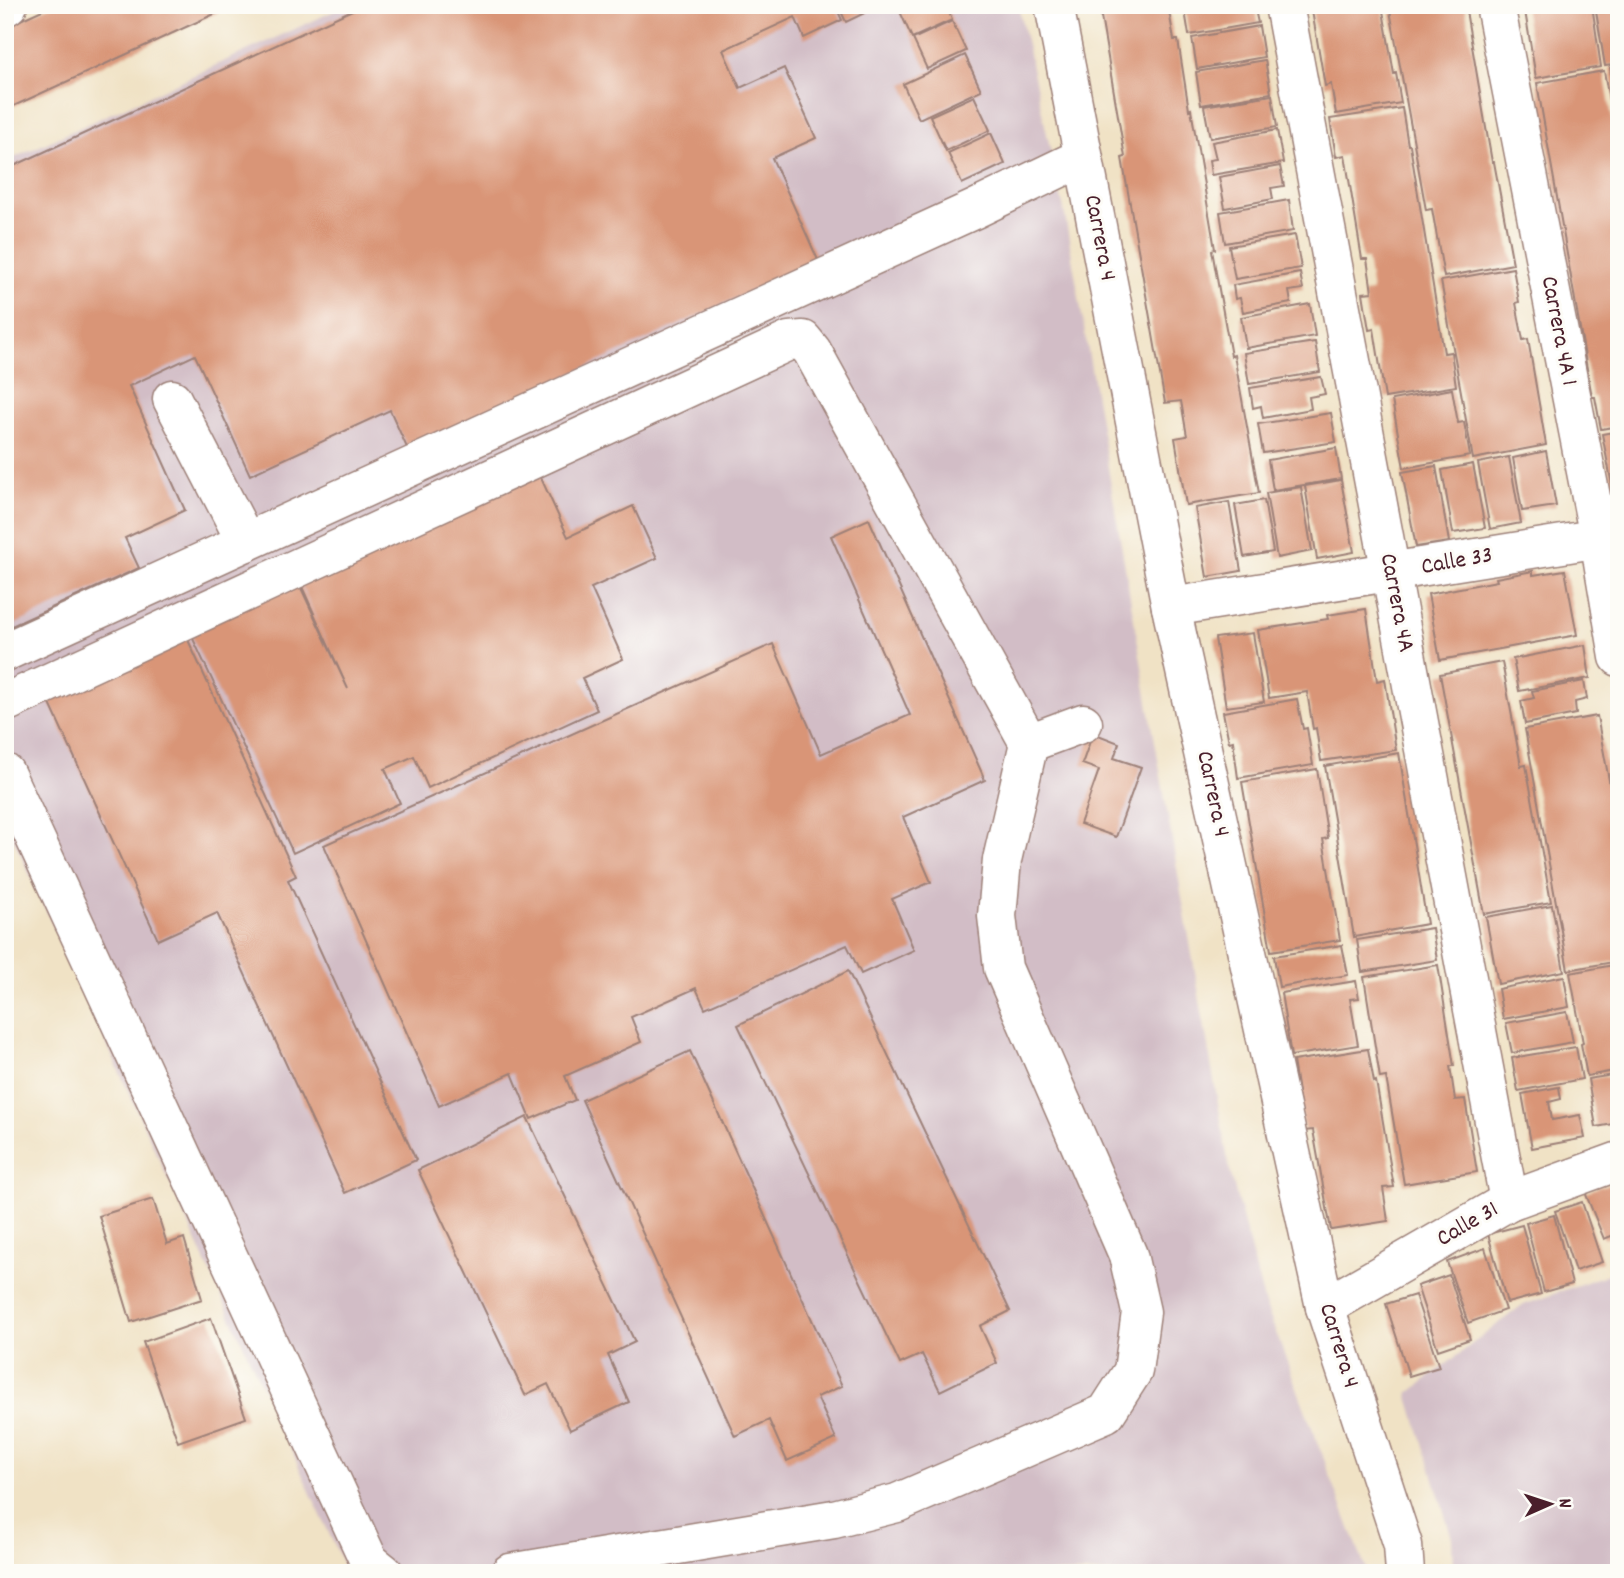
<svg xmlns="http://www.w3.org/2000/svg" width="1624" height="1578" viewBox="0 0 1624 1578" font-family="Dekko,sans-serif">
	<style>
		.industrial { fill: #d2bdc6 }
		.building { fill: #d99577 }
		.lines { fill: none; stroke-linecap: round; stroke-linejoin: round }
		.minor-casing { stroke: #9d8078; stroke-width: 41 }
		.minor { stroke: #fff; stroke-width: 38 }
		.labels { text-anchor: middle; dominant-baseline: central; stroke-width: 6; stroke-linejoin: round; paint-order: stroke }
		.street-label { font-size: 24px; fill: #4a1f2b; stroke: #fdfcf7 }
	</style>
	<rect width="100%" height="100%" fill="#fdfcf7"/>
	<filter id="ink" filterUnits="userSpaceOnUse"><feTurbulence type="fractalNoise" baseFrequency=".0143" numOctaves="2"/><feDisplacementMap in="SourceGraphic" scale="14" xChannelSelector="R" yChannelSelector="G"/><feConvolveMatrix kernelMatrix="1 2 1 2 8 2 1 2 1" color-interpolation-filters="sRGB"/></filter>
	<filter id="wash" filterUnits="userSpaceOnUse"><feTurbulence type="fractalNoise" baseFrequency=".00686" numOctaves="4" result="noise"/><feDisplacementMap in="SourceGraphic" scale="28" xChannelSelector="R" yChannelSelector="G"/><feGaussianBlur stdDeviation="1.57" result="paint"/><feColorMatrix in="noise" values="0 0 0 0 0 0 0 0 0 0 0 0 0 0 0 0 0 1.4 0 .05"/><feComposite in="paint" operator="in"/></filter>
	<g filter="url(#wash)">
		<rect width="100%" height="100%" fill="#f0e2c5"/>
		<g class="industrial">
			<path d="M347,5H1018L1064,210L1147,696L1229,1167L1264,1301L1366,1570L1365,1573H347L5,820V162Z"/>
			<path d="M1619,1270V1573H1453L1452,1538L1408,1394L1521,1306Z"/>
		</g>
		<g id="blocks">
			<g class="building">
				<path d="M53,5H234L5,110V27Z"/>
				<path d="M363,5H835L842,20L804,38L795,17L723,50L740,88L784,68L816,138L772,158L818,260L408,450L390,410L250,475L195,355L129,386L185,510L125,538L139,568L5,629V170Z"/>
				<path d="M838,5H881L846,22Z"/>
				<path d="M897,5H946L952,20L912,38Z"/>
				<path d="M1099,5H1168L1174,40H1178L1189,110L1191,109L1215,249L1212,250L1218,284L1231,356L1234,355L1259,493L1186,505L1175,438L1187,436L1181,401L1165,403L1122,158L1125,157Z"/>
				<path d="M1184,5H1254L1258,23L1189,35Z"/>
				<path d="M1311,5H1382L1394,74L1396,73L1401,103L1336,114L1331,84L1325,86Z"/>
				<path d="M1389,5H1465L1486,128L1492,162H1494L1513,264L1444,277L1432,209L1426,210Z"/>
				<path d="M1524,5H1592L1601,67L1536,78Z"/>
				<path d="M1595,5H1619V64L1605,66Z"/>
				<path d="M952,21L966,51L927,69L913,39Z"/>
				<path d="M1259,26L1264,57L1197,69L1192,38Z"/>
				<path d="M965,55L981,90L919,119L903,84Z"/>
				<path d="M1265,60L1271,93L1201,105L1196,72Z"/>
				<path d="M1619,67V114H1617L1610,68Z"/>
				<path d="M1604,71L1619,158V426L1601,429L1595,397H1592L1537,83Z"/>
				<path d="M1272,95L1277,127L1210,138L1204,106Z"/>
				<path d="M974,96L990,130L946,151L930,116Z"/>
				<path d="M1402,108L1408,145H1410L1444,353L1451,352L1456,386L1385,398L1374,329L1369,330L1363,293L1372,292L1367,259H1362L1345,155L1336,157L1330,119Z"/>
				<path d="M1277,130L1283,163L1211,175L1209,160L1216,159L1212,142Z"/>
				<path d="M991,133L1005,164L962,184L948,153Z"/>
				<path d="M1280,166L1284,186L1271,188L1273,199L1225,208L1219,177Z"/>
				<path d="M1289,200L1293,231L1225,243L1220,212Z"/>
				<path d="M1295,235L1301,268L1235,279L1229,246Z"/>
				<path d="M1513,268L1519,302L1516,303L1523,340L1528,339L1546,445L1473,459L1441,281Z"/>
				<path d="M1300,273L1303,289L1289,291L1291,303L1243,312L1240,298L1235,299L1233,285Z"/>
				<path d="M1310,304L1315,336L1246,348L1241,317Z"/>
				<path d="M1315,342L1320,372L1249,384L1244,353Z"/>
				<path d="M1321,377L1325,394L1309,397L1311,409L1263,418L1261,406L1253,408L1250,388Z"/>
				<path d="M1452,389L1458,423L1464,422L1470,456L1404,468L1392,400Z"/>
				<path d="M1331,413L1336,442L1263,453L1258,424Z"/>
				<path d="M1619,431V510H1617L1602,434Z"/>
				<path d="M1336,448L1341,479L1273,490L1268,460Z"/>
				<path d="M1546,451L1556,506L1522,511L1513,458Z"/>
				<path d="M1509,457L1521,523L1490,529L1478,463Z"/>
				<path d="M1473,464L1485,528L1453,533L1442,470Z"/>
				<path d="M1436,466L1449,542L1416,547L1402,472Z"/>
				<path d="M536,467L568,537L633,506L657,558L591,588L623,659L582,678L597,710L428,788L414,756L385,769L400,803L293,853L187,626L295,575L348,689L298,578Z"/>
				<path d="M1341,480L1354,552L1317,559L1305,486Z"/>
				<path d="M1301,487L1312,551L1277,558L1266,493Z"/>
				<path d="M1264,500L1273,552L1244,557L1235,505Z"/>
				<path d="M1229,502L1241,571L1207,577L1195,508Z"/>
				<path d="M869,519L985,780L903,817L931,882L892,899L914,950L861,974L847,945L705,1008L696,988L631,1017L641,1042L565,1076L575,1100L531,1119L512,1073L439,1106L324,845L773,644L821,754L910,715L831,536Z"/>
				<path d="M1565,570L1577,635L1440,660L1428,594L1497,581L1496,578L1533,571V575Z"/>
				<path d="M1366,609L1377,681L1385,679L1396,750L1321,761L1316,728L1313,729L1307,692L1269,698L1258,630L1328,619L1327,615Z"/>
				<path d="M183,629L296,876L288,880L416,1160L345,1193L217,913L158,940L45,693Z"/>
				<path d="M1253,633L1264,702L1226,707L1215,638Z"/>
				<path d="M1585,645L1590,678L1519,691L1513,659Z"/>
				<path d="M1502,662L1521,766L1526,765L1551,902L1484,914L1440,674Z"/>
				<path d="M1584,681L1587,699L1575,702L1576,714L1525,724L1521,701L1534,698L1532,691Z"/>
				<path d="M1297,699L1303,729L1307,728L1313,765L1238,778L1233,741L1229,742L1223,712Z"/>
				<path d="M1597,716L1619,834V961L1568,970L1525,729Z"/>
				<path d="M1093,733L1119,743L1114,758L1141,767L1116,837L1080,824L1099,770L1082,764Z"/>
				<path d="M1399,753L1427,924L1354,937L1325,766Z"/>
				<path d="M1317,769L1328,838L1323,839L1340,940L1271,951L1242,782Z"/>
				<path d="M1552,905L1564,971L1498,984L1486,917Z"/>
				<path d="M1432,928L1437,960L1362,972L1357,940Z"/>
				<path d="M1342,945L1348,975L1279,987L1274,956Z"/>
				<path d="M1619,964V1070L1587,1076L1581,1044L1583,1043L1570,973Z"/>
				<path d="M1438,965L1454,1066H1450L1455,1100L1465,1099L1477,1172L1404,1184L1386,1077L1380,1078L1364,977Z"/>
				<path d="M848,971L1010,1311L980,1326L997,1363L940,1391L922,1354L900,1364L738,1025Z"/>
				<path d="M1564,976L1569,1007L1503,1019L1498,989Z"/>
				<path d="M1356,981L1359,998L1350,999L1358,1045L1291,1056L1281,993Z"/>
				<path d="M1567,1012L1573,1042L1512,1053L1506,1023Z"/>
				<path d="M1576,1047L1582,1079L1518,1091L1512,1058Z"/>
				<path d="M1368,1049L1374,1082L1376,1081L1394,1187L1383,1188L1388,1221L1331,1230L1313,1130L1304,1131L1293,1061Z"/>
				<path d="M690,1051L842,1386L817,1397L836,1439L787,1461L769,1420L735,1436L582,1100Z"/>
				<path d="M1619,1074V1123L1596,1127L1588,1079Z"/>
				<path d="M1559,1087L1561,1099L1549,1102L1552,1120L1580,1115L1585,1138L1532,1148L1522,1094Z"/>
				<path d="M527,1117L635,1342L608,1355L629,1402L570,1430L548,1384L525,1395L418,1170Z"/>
				<path d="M1619,1180V1233L1604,1239L1585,1192Z"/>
				<path d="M153,1199L167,1244L184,1238L202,1299L131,1322L99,1216Z"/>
				<path d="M1582,1202L1602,1262L1575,1271L1555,1211Z"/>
				<path d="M1554,1215L1572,1284L1544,1292L1526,1223Z"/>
				<path d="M1522,1225L1541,1294L1507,1303L1488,1234Z"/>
				<path d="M1485,1248L1505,1310L1468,1323L1447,1262Z"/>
				<path d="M1449,1275L1470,1339L1438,1350L1417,1286Z"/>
				<path d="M1415,1295L1439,1367L1409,1376L1386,1304Z"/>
				<path d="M211,1318L246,1418L178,1442L143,1342Z"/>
			</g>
		</g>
	</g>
	<g filter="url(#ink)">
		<use href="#blocks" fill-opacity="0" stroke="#9d8078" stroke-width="2"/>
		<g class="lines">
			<defs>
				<g id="minor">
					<path d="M1054,5L1171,607L1325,1307L1403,1545L1405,1573"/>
					<path d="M1284,5L1509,1201"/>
					<path d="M1495,5L1599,538L1619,657"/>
					<path d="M5,7L8,5"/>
					<path d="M172,399L246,542"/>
					<path d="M1171,607L1619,535"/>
					<path d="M5,652L975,209L1083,157"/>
					<path d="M5,703L789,341L803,340L812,351L1029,743L1002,860L997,916L1003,968L1128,1255L1141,1312L1133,1371L1106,1413L897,1503L834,1519L510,1573"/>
					<path d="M1029,743L1083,723"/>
					<path d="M5,773L369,1561L384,1573"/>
					<path d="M1325,1307L1509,1201L1619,1161"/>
				</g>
			</defs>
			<use href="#minor" class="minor-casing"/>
			<use href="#minor" class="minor"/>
		</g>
	</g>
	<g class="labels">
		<g class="street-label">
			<text transform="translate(1099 238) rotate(79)">Carrera 4</text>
			<text transform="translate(1558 331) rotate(79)">Carrera 4A 1</text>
			<text transform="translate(1457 562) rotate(-10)">Calle 33</text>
			<text transform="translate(1396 603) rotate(79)">Carrera 4A</text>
			<text transform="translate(1212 794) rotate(78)">Carrera 4</text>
			<text transform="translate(1468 1225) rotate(-30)">Calle 31</text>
			<text transform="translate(1338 1346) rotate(73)">Carrera 4</text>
		</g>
	</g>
	<rect width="1624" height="1578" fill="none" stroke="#fdfcf7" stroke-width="28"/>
	<g transform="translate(1550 1504) rotate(87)" stroke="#fdfcf7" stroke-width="5" paint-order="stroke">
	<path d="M0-5L12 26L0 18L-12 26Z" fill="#4a1f2b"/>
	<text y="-10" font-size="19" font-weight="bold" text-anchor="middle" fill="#4a1f2b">N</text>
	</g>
</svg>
